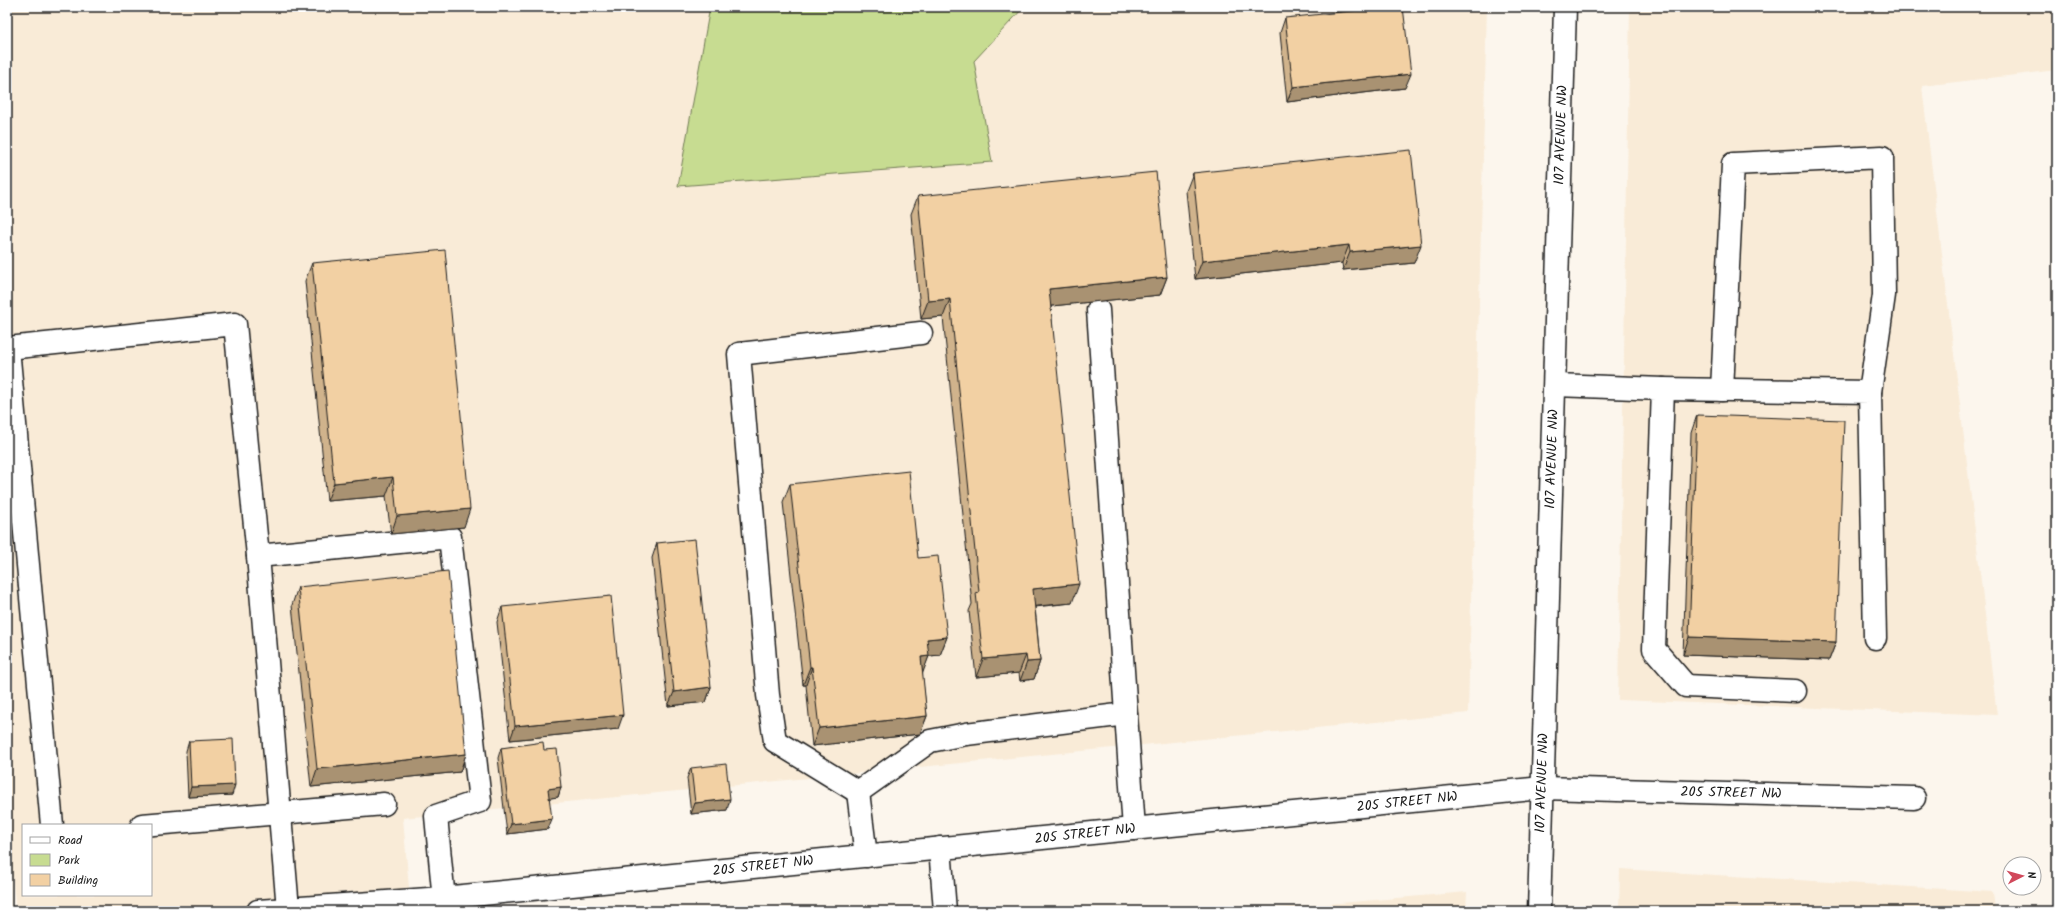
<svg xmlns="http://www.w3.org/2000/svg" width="2064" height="918" viewBox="0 0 2064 918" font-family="Kalam,sans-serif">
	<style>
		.built { fill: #f9ebd7; fill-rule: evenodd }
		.green { fill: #c7dc91; stroke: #727c56 }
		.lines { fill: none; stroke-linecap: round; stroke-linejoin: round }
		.minor-casing { stroke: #1c1c1c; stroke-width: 25 }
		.minor { stroke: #fff; stroke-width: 22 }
		.wall { fill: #d0b38c; stroke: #1c1c1c }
		.shaded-wall { fill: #a99272; stroke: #1c1c1c }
		.building { fill: #f2d0a3; stroke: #1c1c1c }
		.labels { text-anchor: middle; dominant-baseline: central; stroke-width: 3; stroke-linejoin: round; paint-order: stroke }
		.street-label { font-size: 14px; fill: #1c1c1c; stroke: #fff }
	</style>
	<rect width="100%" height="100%" fill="#fcf6ed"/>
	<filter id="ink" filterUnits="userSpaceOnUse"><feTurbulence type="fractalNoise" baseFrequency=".025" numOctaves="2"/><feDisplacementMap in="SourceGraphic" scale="8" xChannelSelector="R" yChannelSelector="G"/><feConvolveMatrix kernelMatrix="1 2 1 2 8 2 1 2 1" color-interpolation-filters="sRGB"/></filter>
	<g filter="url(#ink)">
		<g class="built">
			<path d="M7,7H1487L1468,713L403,818L411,911H16L7,826ZM23,825H151V895H23Z"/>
			<path d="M1630,7H2057V70L1922,86L1997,715L1618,700Z"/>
			<path d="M1620,869L1993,892L1995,911H1619Z"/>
			<path d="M1467,892L1466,911H1249Z"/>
		</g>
		<path class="green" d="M710,7H1024L974,61L992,162L678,186Z"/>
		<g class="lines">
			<defs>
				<g id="minor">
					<path d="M1098,310L1134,829"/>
					<path d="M1555,385L1663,389L1654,649L1686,686L1795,691"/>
					<path d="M1663,389L1870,392L1875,638"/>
					<path d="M1722,390L1733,164L1882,157L1884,295L1870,392"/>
					<path d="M858,792L775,741L768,695L739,354L921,333"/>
					<path d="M52,825L8,348L235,324L258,556"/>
					<path d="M142,825L384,804"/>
					<path d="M940,848L945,911"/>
					<path d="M866,856L858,792L930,741L966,734L1126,714"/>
					<path d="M288,909L258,556L450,537L480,801L436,816L445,911"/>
					<path d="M258,911L443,898L1542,788L1914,798"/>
					<path d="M1539,911L1565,7"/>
				</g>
			</defs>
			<use href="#minor" class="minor-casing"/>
			<use href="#minor" class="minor"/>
		</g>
		<g class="wall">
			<path d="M1285,18L1405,88L1287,102L1280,33Z"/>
			<path d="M1193,173L1414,263L1343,270L1342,263L1195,279L1186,191Z"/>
			<path d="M918,196L1167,277L1160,295L1051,306L1072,603L1035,607L1040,661L1034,679L1020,681L1019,673L976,677L969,611L972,604L943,317L921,319L911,214Z"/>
			<path d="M312,263L464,527L391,534L386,496L327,501L305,281Z"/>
			<path d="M1697,415L1836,642L1829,660L1683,655L1691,433Z"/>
			<path d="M790,484L918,558L947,637L940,655L929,656L922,673L927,716L920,734L812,746L806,685H803L783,502Z"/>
			<path d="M657,543L711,687L706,702L668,706L652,558Z"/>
			<path d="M298,587L466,754L460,772L311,787L292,605Z"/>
			<path d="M502,607L618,729L510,740L497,622Z"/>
			<path d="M189,741L232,795L188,797L186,751Z"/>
			<path d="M501,748L544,750L561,787L558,797L549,798L548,829L507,834L498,758Z"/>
			<path d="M691,768L727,810L691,814L687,778Z"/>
		</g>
		<g class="shaded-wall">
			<path d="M1411,74L1405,88L1287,102L1293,87Z"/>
			<path d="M1349,245L1342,263L1195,279L1202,261Z"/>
			<path d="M1421,245L1414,263L1343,270L1350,252Z"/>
			<path d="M1167,277L1160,295L1042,307L1049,289Z"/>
			<path d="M950,299L943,317L921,319L928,301Z"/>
			<path d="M393,477L386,496L327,501L334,483Z"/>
			<path d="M470,509L464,527L391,534L397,516Z"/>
			<path d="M1079,584L1072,603L1027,607L1033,589Z"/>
			<path d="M947,637L940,655L920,657L927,639Z"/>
			<path d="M1689,637L1836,642L1829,660L1683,655Z"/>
			<path d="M1026,655L1019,673L976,677L983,659Z"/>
			<path d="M929,656L922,675L921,657Z"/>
			<path d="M1040,661L1034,679L1020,681L1027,662Z"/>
			<path d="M810,667H812L806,685H803Z"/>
			<path d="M711,687L706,702L668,706L674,692Z"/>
			<path d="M623,715L618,729L510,740L515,726Z"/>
			<path d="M927,716L920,734L812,746L819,728Z"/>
			<path d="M466,754L460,772L311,787L317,769Z"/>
			<path d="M235,785L232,795L188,797L191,787Z"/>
			<path d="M561,787L558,797L544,799L548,789Z"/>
			<path d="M730,799L727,810L691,814L695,803Z"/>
			<path d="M552,819L548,829L507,834L511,824Z"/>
		</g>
		<g class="building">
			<path d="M1389,7H1403L1411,74L1293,87L1285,18Z"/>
			<path d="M1411,150L1421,245L1350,252L1349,245L1202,261L1193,173Z"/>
			<path d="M1156,172L1167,277L1049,289L1079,584L1033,589L1040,661L1027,662L1026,655L983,659L976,593L979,592L950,299L928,301L918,196Z"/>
			<path d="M445,250L470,509L397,516L393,477L334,483L312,263Z"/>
			<path d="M1697,415L1844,420L1836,642L1689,637Z"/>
			<path d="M909,471L918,558L938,556L947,637L927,639L929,656L921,657L927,716L819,728L812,667H810L790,484Z"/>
			<path d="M695,539L711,687L674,692L657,543Z"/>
			<path d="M448,571L466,754L317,769L298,587Z"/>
			<path d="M611,596L623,715L515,726L502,607Z"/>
			<path d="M233,739L235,785L191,787L189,741Z"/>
			<path d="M543,742L544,750L557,749L561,787L548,789L552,819L511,824L501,748Z"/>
			<path d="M726,764L730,799L695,803L691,768Z"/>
		</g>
	</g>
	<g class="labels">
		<g class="street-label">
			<text transform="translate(1561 135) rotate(-88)">107 AVENUE NW</text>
			<text transform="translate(1552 459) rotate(-88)">107 AVENUE NW</text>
			<text transform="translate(1542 783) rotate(-88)">107 AVENUE NW</text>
			<text transform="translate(1731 793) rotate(1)">205 STREET NW</text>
			<text transform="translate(1407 802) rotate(-6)">205 STREET NW</text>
			<text transform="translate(1085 834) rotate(-6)">205 STREET NW</text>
			<text transform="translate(763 866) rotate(-6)">205 STREET NW</text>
		</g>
	</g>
	<rect width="2064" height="918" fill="none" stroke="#fff" stroke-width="24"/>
	<rect x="12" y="12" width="2040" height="894" fill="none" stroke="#1c1c1c" stroke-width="1.5" filter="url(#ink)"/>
	<rect x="22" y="824" width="130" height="72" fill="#ffffff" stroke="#a4a4a4"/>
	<rect x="30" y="837" width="20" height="6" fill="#ffffff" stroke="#a4a4a4"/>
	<text x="58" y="844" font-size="12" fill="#1c1c1c">Road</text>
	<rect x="30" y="854" width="20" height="12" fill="#c7dc91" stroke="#a4a4a4"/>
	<text x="58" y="864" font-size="12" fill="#1c1c1c">Park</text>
	<rect x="30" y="874" width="20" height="12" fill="#f2d0a3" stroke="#a4a4a4"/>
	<text x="58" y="884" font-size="12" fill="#1c1c1c">Building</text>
	<g transform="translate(2022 876) rotate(84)"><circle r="19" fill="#ffffff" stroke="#a4a4a4"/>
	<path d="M0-3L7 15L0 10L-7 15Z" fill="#d1495b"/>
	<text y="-6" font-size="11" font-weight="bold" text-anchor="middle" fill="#1c1c1c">N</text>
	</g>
</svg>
